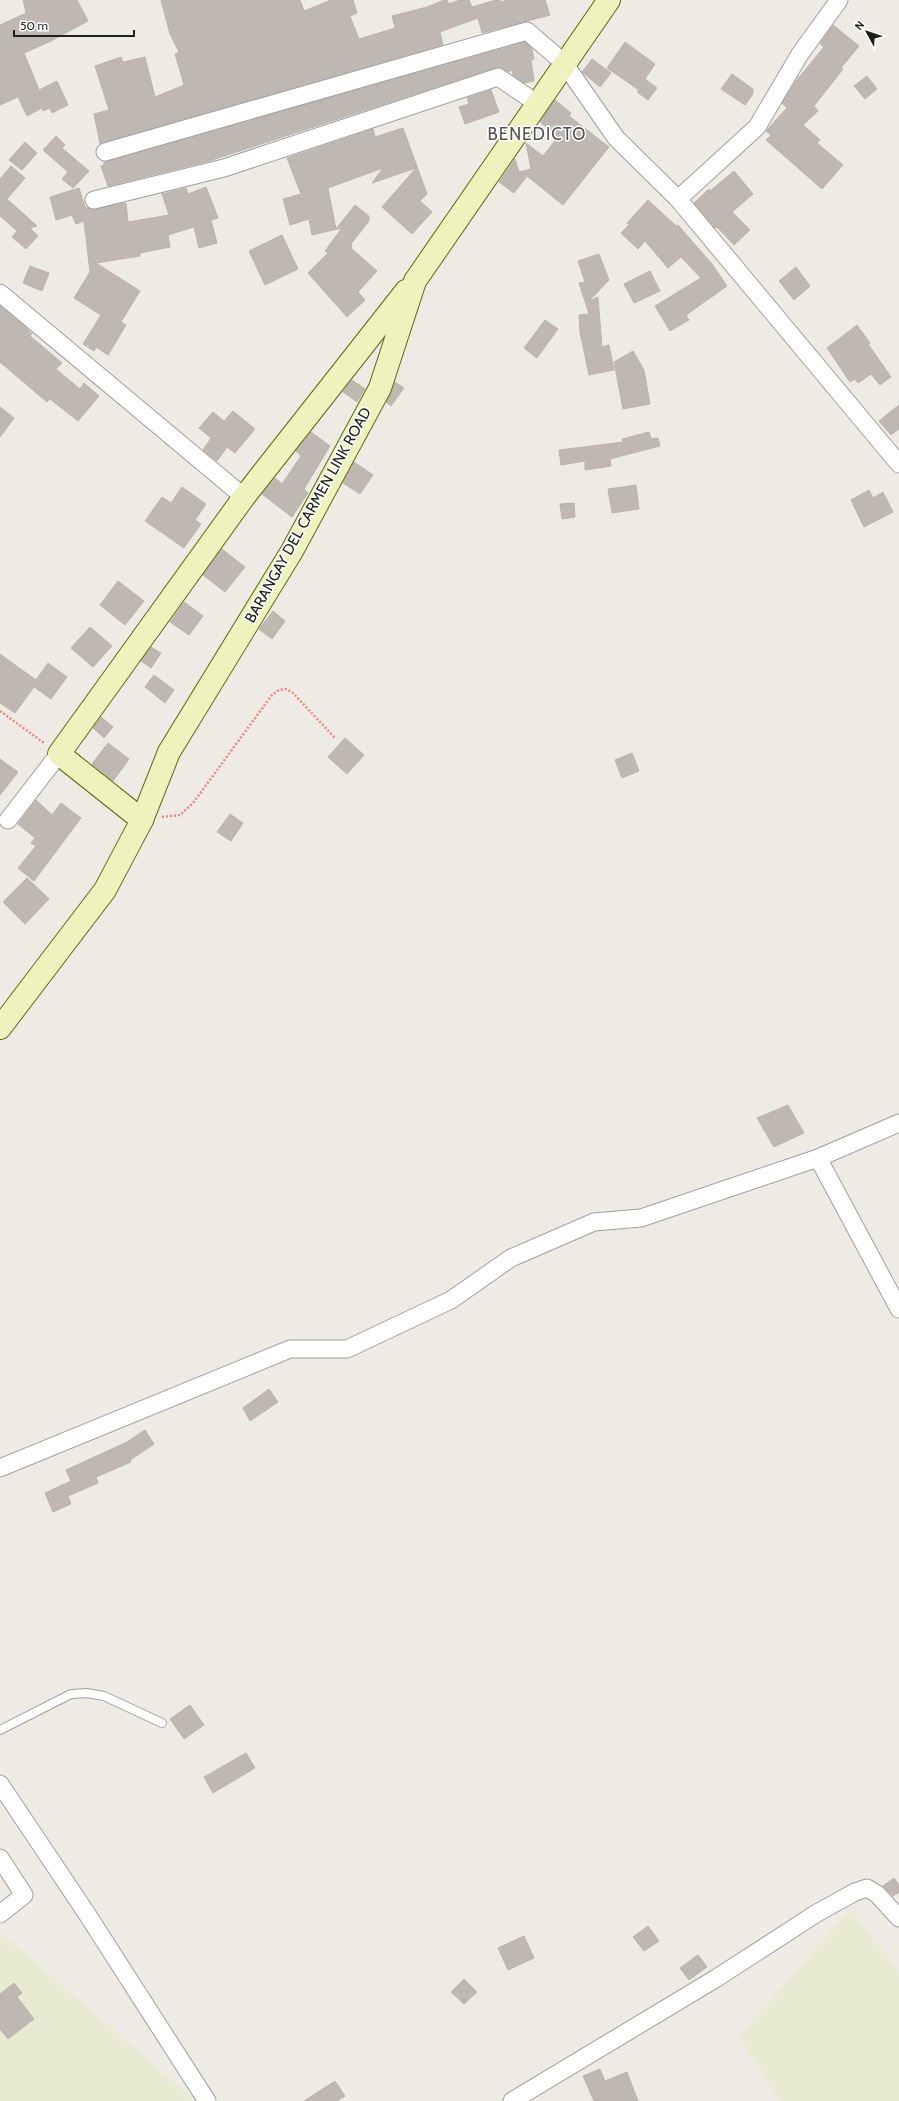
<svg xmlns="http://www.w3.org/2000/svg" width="899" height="2101" viewBox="0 0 899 2101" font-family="Cabin,sans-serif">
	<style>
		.farmland { fill: #e8ebd2 }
		.building { fill: #beb7b2; stroke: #beb3a9 }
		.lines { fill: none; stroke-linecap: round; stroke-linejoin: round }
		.lane-casing { stroke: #9f9f9f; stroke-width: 10 }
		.street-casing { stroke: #9f9f9f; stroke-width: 19 }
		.secondary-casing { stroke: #5c6a10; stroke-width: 24 }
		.path { stroke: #eb8978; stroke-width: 2.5; stroke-dasharray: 2 2; stroke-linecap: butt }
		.lane { stroke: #fff; stroke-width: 8 }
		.street { stroke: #fff; stroke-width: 17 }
		.secondary { stroke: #eef3be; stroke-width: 22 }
		.labels { text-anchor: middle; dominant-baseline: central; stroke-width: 3; stroke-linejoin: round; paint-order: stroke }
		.street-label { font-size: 15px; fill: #1e1e1e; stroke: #fff }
		.quarter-label { font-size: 17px; letter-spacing: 1px; fill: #515151; stroke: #fff }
	</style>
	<rect width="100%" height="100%" fill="#eeebe5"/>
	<g class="farmland">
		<path d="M850,1910L899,1971V2101H780L739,2036Z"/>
		<path d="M0,1932L196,2101H0Z"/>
	</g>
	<g class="building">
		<path d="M23,0H77L88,21L51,41L24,53L39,90L57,81L68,105L52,113L50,108L43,111L42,108L27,116L18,97L0,105V25L26,13Z"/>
		<path d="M161,0H300L304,11L331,0H353L357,13L350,16L359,39L395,28L392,16L427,7L444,0H447L449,4L460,0H469L472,7L496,0H500L501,2L508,0H545L550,15L482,33L478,18L440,32L443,45L100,144L94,114L109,110L95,66L121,57L123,62L145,57L155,97L184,85L175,54L179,52L170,34Z"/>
		<path d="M833,25L859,46L841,68L843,69L814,106L818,111L803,125L820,140L817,143L843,165L822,189L766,140L771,135L766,131L787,108L782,103L796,81L824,47L820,44Z"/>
		<path d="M525,42L532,49L534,59L531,60L534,81L524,83L513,75L512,70L508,72L500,67L495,68L209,161L108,186L101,166L104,165V162Z"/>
		<path d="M625,42L655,64L645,79L657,88L648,100L637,92L639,90L607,68Z"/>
		<path d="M592,59L611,73L600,87L582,72Z"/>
		<path d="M732,74L753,89V94L745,105L721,89Z"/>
		<path d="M867,76L877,89L865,99L854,86Z"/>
		<path d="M491,90L499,112L465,124L459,107L469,104L467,98Z"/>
		<path d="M555,100L571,113L569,116L609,147L563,205L527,176L514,193L499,182L515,159L519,172L531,169L526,143L543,156L558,137L540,122Z"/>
		<path d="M403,128L427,194L420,201L432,212L412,234L382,207L416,168L372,183L383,168L328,188L336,229L355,205L369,216V221L351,244L352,246L351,248L377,271L358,292L365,300L347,317L308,273L328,253L325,251L342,228L312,235L309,219L290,225L283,199L301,194L287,158L373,129L375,137Z"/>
		<path d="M56,136L65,145L62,148L89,171L73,188L62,179L68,172L43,150Z"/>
		<path d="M25,142L37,153L22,170L9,160Z"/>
		<path d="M11,166L25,178L7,199L37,226L30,228L38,236L26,249L12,237L17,231L0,216V179Z"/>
		<path d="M734,171L753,194L732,212L750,230L734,245L717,227L715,228L694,203L709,189L710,191Z"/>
		<path d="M206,187L218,218L211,220L217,243L199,248L194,227L168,235L170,247L140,253V256L96,263L140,291L121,322L126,325L108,355L96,347L94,351L83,344L101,315L74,298L90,272L84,221L76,224L72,215L56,220L50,197L79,188L85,207L91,209L126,203L128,222L169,215L162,194L186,188L188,194Z"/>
		<path d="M648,200L676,226L678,225L712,264L727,286L686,315L689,320L670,331L655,306L701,278L681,257L668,268L645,241L638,249L621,233L629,225L627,223Z"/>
		<path d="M282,235L298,269L265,285L249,251Z"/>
		<path d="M599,254L609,280L589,301L598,297L602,347L609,345L614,370L589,375L580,332L579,315L589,314L579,283L585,282L578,261Z"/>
		<path d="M30,266L49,273L42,291L23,283Z"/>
		<path d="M796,267L810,286L794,300L779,281Z"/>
		<path d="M650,271L660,291L634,303L624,284Z"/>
		<path d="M0,306L26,328L32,334L30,336L62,363L56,369L80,389L84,383L99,396L78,421L50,399L47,402L0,362Z"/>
		<path d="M545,320L558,329L537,358L524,348Z"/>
		<path d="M857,325L870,343L868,344L891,377L880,385L871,374L858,383L855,379L850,382L827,348Z"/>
		<path d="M633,351L644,370L650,404L623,409L614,362Z"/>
		<path d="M352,380L365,389L357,402L343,392Z"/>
		<path d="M395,382L404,388L391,406L386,402Z"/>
		<path d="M899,405V429L891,435L879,421Z"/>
		<path d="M0,407L14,418L0,437Z"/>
		<path d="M233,411L255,429L235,453L227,447L217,461L203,450L211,438L199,428L213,412L224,421Z"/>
		<path d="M311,432L330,446L304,489L308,493L292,517L262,494L275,478L282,484L301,456L296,451Z"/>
		<path d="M649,432L651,439L658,438L660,446L610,459L611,466L585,470V461L561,465L559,450L623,442L622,439Z"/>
		<path d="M354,462L373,475L360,494L343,483Z"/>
		<path d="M636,485L639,509L612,513L608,489Z"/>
		<path d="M182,487L206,504L195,520L201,524L184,548L145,521L162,497L171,503Z"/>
		<path d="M869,490L873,498L883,492L893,512L864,527L851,500Z"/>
		<path d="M574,503L575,517L562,519L560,504Z"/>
		<path d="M222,549L245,567L225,592L203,575Z"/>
		<path d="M118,581L144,601L125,625L100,605Z"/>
		<path d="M184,602L203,616L189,635L170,622Z"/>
		<path d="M273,611L285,621L272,639L259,629Z"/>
		<path d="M90,627L112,646L93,667L71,648Z"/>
		<path d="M151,647L161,653L151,668L141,661Z"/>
		<path d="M0,654L36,680L48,663L67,677L51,699L34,687L15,713L0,703Z"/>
		<path d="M154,675L174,690L165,703L145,687Z"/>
		<path d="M101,717L113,727L104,738L93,728Z"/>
		<path d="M345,738L364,755L347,774L328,757Z"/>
		<path d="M108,743L129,759L113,781L92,764Z"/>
		<path d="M632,753L639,771L622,778L615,760Z"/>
		<path d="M0,759L18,772L0,795Z"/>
		<path d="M36,800L52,815L61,803L81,818L34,881L18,868L36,846L31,843L35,838L18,824Z"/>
		<path d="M230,814L243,823L231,841L217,832Z"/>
		<path d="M27,878L49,899L25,924L3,902Z"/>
		<path d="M788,1105L804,1133L774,1147L757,1118Z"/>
		<path d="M269,1389L278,1402L250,1421L243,1408Z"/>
		<path d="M145,1430L154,1444L130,1460L131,1462L96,1477L98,1483L68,1496L71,1504L53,1512L45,1493L71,1481L66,1470L127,1442Z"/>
		<path d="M190,1705L204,1725L184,1739L170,1719Z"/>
		<path d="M246,1753L255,1768L213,1793L204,1777Z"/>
		<path d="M894,1878L899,1885V1892L893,1896L883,1886Z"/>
		<path d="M648,1926L659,1941L644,1951L633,1937Z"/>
		<path d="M524,1936L534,1958L508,1970L498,1948Z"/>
		<path d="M698,1955L707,1967L689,1980L680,1968Z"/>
		<path d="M464,1979L477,1992L464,2004L451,1992Z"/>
		<path d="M14,1983L22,1993L17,1997L34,2019L8,2039L0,2029V1994Z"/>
		<path d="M600,2069L605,2081L627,2072L638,2101H594L583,2076Z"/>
		<path d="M335,2081L345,2096L337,2101H304Z"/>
	</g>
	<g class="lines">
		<defs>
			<path id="lane" d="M0,1730L71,1694L87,1693L104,1696L162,1723"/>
			<g id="street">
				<path d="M105,152L527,31L564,63L616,138L678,199L899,464"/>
				<path d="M678,199L757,127L800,54L839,0"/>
				<path d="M94,200L224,168L498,77L538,104"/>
				<path d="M0,293L244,497"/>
				<path d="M8,820L59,754"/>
				<path d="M818,1158L899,1309"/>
				<path d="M0,1468L290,1349H347L451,1300L511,1258L594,1222L641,1218L818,1158L899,1123"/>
				<path d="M0,1784L87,1914L207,2101"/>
				<path d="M0,1858L24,1895L0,1914"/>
				<path d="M512,2101L715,1979L817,1913L855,1892L867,1888L877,1894L899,1918"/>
			</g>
			<g id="secondary">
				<path d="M142,820L59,754L244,497L406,291"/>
				<path d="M0,1028L105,890L142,820L169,752L292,551L380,388L415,281L609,0"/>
			</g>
		</defs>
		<use href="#lane" class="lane-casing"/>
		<use href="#street" class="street-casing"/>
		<use href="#secondary" class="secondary-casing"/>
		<g class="path">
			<path d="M0,711L44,743"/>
			<path d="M162,817L180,815L193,803L272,695L279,690L286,689L293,693L335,738"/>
		</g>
		<use href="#lane" class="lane"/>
		<use href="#street" class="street"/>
		<use href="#secondary" class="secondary"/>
	</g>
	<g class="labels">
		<g class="street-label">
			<text transform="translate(308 515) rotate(-61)">BARANGAY DEL CARMEN LINK ROAD</text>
		</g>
		<g class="quarter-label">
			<text x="537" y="134">BENEDICTO</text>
		</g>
	</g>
	<g transform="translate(867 32) rotate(310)" stroke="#ffffff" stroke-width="3" paint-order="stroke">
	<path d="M0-3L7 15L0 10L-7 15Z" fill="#1e1e1e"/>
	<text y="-6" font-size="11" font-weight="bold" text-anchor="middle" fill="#1e1e1e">N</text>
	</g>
	<path d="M14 30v6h120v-6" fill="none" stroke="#1e1e1e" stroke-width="2"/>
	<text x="20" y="30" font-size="12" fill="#1e1e1e" stroke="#ffffff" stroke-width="3" paint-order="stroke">50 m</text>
</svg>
